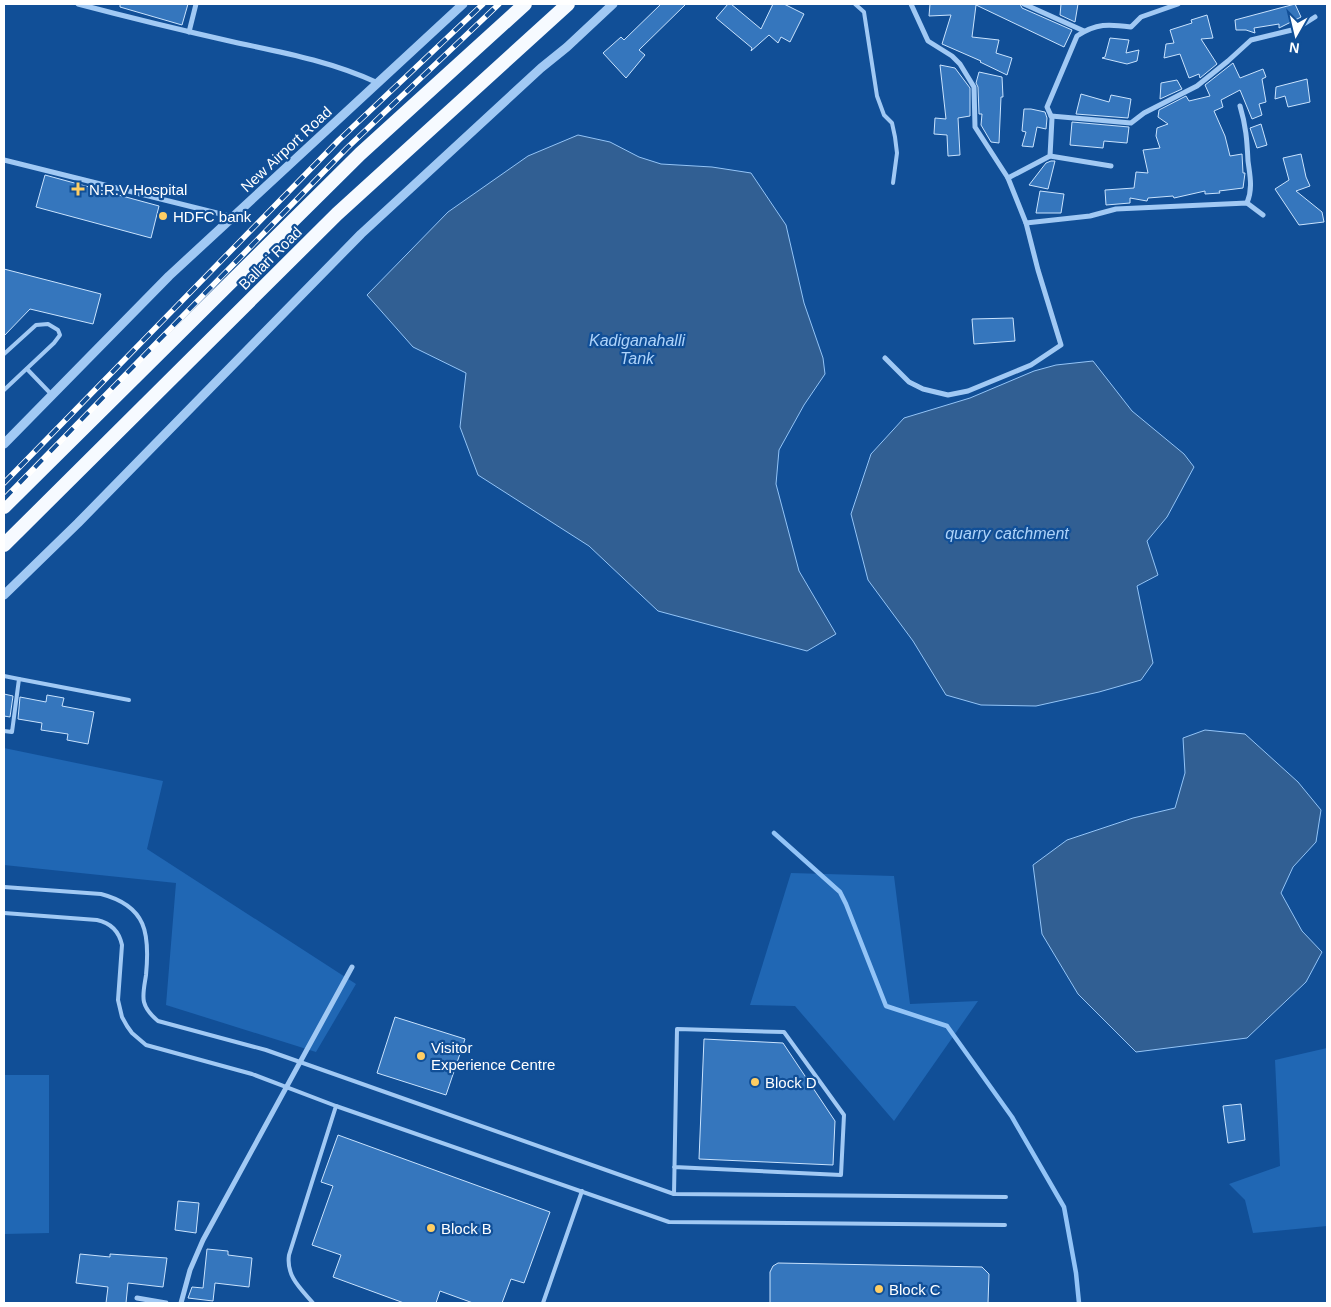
<svg xmlns="http://www.w3.org/2000/svg" width="1331" height="1307" viewBox="0 0 1331 1307" font-family="Arial,sans-serif">
	<style>
		.green { fill: #2067b4 }
		.water { fill: #315f93; stroke: #93c4f7 }
		.lines { fill: none; stroke-linecap: round; stroke-linejoin: round }
		.stream { stroke: #93c4f7; stroke-width: 4.5 }
		.building { fill: #3576bd; stroke: #c9e3fe }
		.service { stroke: #a1c9f4; stroke-width: 4 }
		.minor { stroke: #a1c9f4; stroke-width: 5 }
		.tertiary { stroke: #a1c9f4; stroke-width: 9 }
		.trunk { stroke: #f6faff; stroke-width: 14 }
		.rail-casing { stroke: #fff; stroke-width: 5.5 }
		.rail { stroke: #114f97; stroke-width: 4; stroke-dasharray: 11; stroke-linecap: butt }
		.poi-dot { fill: #ffce64; stroke: #114f97; stroke-width: 2 }
		.labels { text-anchor: middle; dominant-baseline: central; stroke-width: 4.5; stroke-linejoin: round; paint-order: stroke }
		.street-label { font-size: 15px; fill: #fff; stroke: #114f97 }
		.poi-label { font-size: 15px; fill: #fff; stroke: #114f97; text-anchor: start }
		.water-label { font-size: 16px; font-style: italic; fill: #aed3fa; stroke: #114f97 }
	</style>
	<rect width="100%" height="100%" fill="#114f97"/>
	<g class="green">
		<path d="M4,748L163,781L147,849L356,984L316,1052L166,1005L176,883L4,865Z"/>
		<path d="M791,873L894,876L910,1004L978,1001L894,1121L795,1006L750,1005Z"/>
		<path d="M1327,1048V1226L1253,1233L1245,1200L1229,1184L1280,1166L1275,1060Z"/>
		<path d="M4,1075H49V1233L4,1234Z"/>
	</g>
	<g class="water">
		<path d="M578,135L610,142L639,157L661,164L712,167L751,173L786,225L804,303L823,358L825,374L804,405L779,450L776,484L799,571L836,634L807,651L658,611L589,546L478,475L460,427L466,373L413,347L367,295L448,212L528,156Z"/>
		<path d="M1093,361L1132,411L1184,454L1194,467L1167,517L1147,541L1158,575L1137,586L1153,663L1141,680L1099,692L1036,706L981,705L946,695L913,641L868,580L851,514L871,454L904,418L970,398L1034,371L1056,365Z"/>
		<path d="M1205,730L1245,734L1298,782L1321,810L1316,842L1293,867L1281,893L1302,931L1322,952L1306,982L1247,1038L1136,1052L1078,994L1042,934L1033,865L1067,840L1133,818L1175,808L1185,773L1183,738Z"/>
	</g>
	<g class="lines">
		<path class="stream" d="M774,833L840,892L846,904L886,1006L947,1026L1012,1117L1064,1207L1076,1273L1079,1303"/>
	</g>
	<g class="building">
		<path d="M120,4H188L182,25L120,7Z"/>
		<path d="M661,4H686L639,50L645,55L626,78L603,53L621,37L624,40Z"/>
		<path d="M728,4H731L761,29L773,4H784L804,14L790,42L781,37L778,43L769,35L751,51L752,48L716,18Z"/>
		<path d="M930,4H1020L1022,8L1072,30L1064,47L976,5L972,37L999,40L996,53L1012,58L1007,75L980,62L981,61L942,44L951,15L929,16Z"/>
		<path d="M1061,4H1078L1075,22L1060,15Z"/>
		<path d="M1295,4L1301,17L1279,28V24L1254,28L1255,33L1246,30H1236L1235,20Z"/>
		<path d="M1207,15L1213,38L1201,39L1217,64L1200,78L1199,74L1189,78L1180,54L1164,58L1166,44L1174,43L1170,30L1192,23L1191,20Z"/>
		<path d="M1110,38L1129,40L1126,53L1139,50L1137,61L1127,64L1102,58L1105,57Z"/>
		<path d="M1233,63L1240,78L1263,69L1266,77L1262,79L1266,102L1259,104L1262,115L1252,119L1240,90L1221,100L1223,107L1214,111L1225,136L1230,156L1242,154L1243,173H1245L1243,188L1219,191L1220,193L1205,194V191L1174,198L1173,196L1148,198L1147,201L1130,198V203L1106,205L1105,190L1134,188L1136,172L1148,173L1143,150L1160,148L1156,136L1157,128L1168,124L1158,117L1159,110L1186,96L1189,101L1210,96L1205,85Z"/>
		<path d="M940,65L955,68L970,88V116L958,118L960,155L948,156L947,135L934,134L935,118L946,119Z"/>
		<path d="M979,72L1002,77L1003,97H1001L999,143L991,142L981,125L982,114H979L978,87L976,83Z"/>
		<path d="M1307,79L1310,102L1288,107L1285,96L1275,99L1276,87Z"/>
		<path d="M1177,80L1182,89L1160,99L1161,83Z"/>
		<path d="M1081,94L1109,102L1111,95L1131,99L1128,118L1076,114Z"/>
		<path d="M1024,109H1031L1045,112L1047,118L1046,129L1037,127L1033,147L1022,146L1026,132L1022,131Z"/>
		<path d="M1072,122L1129,127L1127,143L1104,141L1103,148L1070,145Z"/>
		<path d="M1261,124L1267,145L1257,148L1250,128Z"/>
		<path d="M1301,154L1306,177L1310,186L1296,191L1322,212L1324,222L1299,225L1275,189L1289,180L1283,158Z"/>
		<path d="M1051,161H1055L1048,189L1029,185L1046,163Z"/>
		<path d="M45,175L159,206L151,238L36,207Z"/>
		<path d="M1040,191L1064,194L1061,213H1036Z"/>
		<path d="M4,269L101,294L93,324L30,309L4,336Z"/>
		<path d="M1013,318L1015,341L974,344L972,319Z"/>
		<path d="M4,694L13,696L10,717L4,716Z"/>
		<path d="M47,695L64,698L62,706L94,712L88,744L67,740L68,734L41,730L42,723L18,719L20,697L46,702Z"/>
		<path d="M395,1017L465,1039L446,1095L377,1073Z"/>
		<path d="M704,1039L783,1043L835,1121L833,1165L699,1159Z"/>
		<path d="M1241,1104L1245,1140L1228,1143L1223,1106Z"/>
		<path d="M338,1135L550,1212L524,1283L511,1279L502,1303H473L440,1291L436,1303H404L333,1277L341,1255L312,1245L333,1186L321,1182Z"/>
		<path d="M178,1201L199,1203L196,1233L175,1230Z"/>
		<path d="M207,1249L228,1251V1255L252,1258L249,1287L215,1283L213,1301L188,1298L192,1287L203,1288Z"/>
		<path d="M80,1254L110,1257V1254L167,1258L163,1287L128,1283L126,1303H106L108,1287L76,1283Z"/>
		<path d="M778,1263L982,1267L989,1274L988,1303H770V1272L773,1266Z"/>
	</g>
	<g class="lines">
		<g class="service">
			<path d="M855,4L864,12L877,96L884,115L892,123L895,137L897,153L893,183"/>
			<path d="M4,354L36,325L48,324L58,330L60,335L54,343L4,390"/>
			<path d="M27,369L52,395"/>
			<path d="M4,676L19,679L12,732L4,731"/>
			<path d="M19,679L129,700"/>
			<path d="M4,887L101,894C147,906 150,934 146,975C145,983 142,994 144,1002C146,1010 152,1016 158,1021L266,1050L674,1194L1006,1197"/>
			<path d="M4,913L97,920C111,923 119,931 122,945L118,1000L122,1017L127,1026L132,1033L146,1045L252,1074L336,1106L669,1222L1005,1225"/>
			<path d="M674,1194L677,1029L784,1032L844,1115L841,1175L674,1167"/>
			<path d="M313,1303C300,1288 286,1276 289,1255L336,1106"/>
			<path d="M543,1303L582,1191"/>
		</g>
		<g class="minor">
			<path d="M78,4C131,18 185,31 238,43C286,53 333,62 378,83"/>
			<path d="M1024,4L1084,31"/>
			<path d="M189,32L196,4"/>
			<path d="M1240,106C1246,126 1247,140 1248,161C1250,176 1253,188 1247,203"/>
			<path d="M1051,116L1131,123L1144,113L1197,86L1228,61L1251,40L1296,29L1315,17"/>
			<path d="M1050,156L1111,166"/>
			<path d="M4,160L233,217"/>
			<path d="M1008,178L1050,156L1052,118L1047,107L1077,36C1096,23 1109,24 1131,27L1141,17L1178,4"/>
			<path d="M1026,223L1090,216L1116,209L1247,203L1263,215"/>
			<path d="M885,358L909,382L923,389L948,395L968,391L1031,365L1061,345L1038,270L1026,223L1008,178L975,127L974,87L960,64L952,56L928,41L911,4"/>
			<path d="M137,1298L166,1303"/>
			<path d="M181,1303L190,1270L203,1240L352,967"/>
		</g>
		<g class="tertiary">
			<path d="M4,444L169,276L463,4"/>
			<path d="M4,595L78,523L361,234L541,68L567,47L613,4"/>
		</g>
		<g class="trunk">
			<path d="M4,507L360,154L525,4"/>
			<path d="M4,545L337,214L568,4"/>
		</g>
		<defs>
			<g id="rail">
				<path d="M4,483L339,140L483,4"/>
				<path d="M4,499L347,148L499,4"/>
			</g>
		</defs>
		<use href="#rail" class="rail-casing"/>
		<use href="#rail" class="rail"/>
	</g>
	<g class="poi-dot">
		<path d="M75.5 181.5h5v5h5v5h-5v5h-5v-5h-5v-5h5z"/>
		<circle cx="163" cy="216" r="5"/>
		<circle cx="421" cy="1056" r="5"/>
		<circle cx="755" cy="1082" r="5"/>
		<circle cx="431" cy="1228" r="5"/>
		<circle cx="879" cy="1289" r="5"/>
	</g>
	<g class="labels">
		<g class="street-label">
			<text transform="translate(286 149) rotate(-43)">New Airport Road</text>
			<text transform="translate(270 258) rotate(-45)">Ballari Road</text>
		</g>
		<g class="poi-label">
			<text x="89" y="189">N.R.V Hospital</text>
			<text x="173" y="216">HDFC bank</text>
			<text x="431" y="1047">Visitor<tspan x="431" dy="17">Experience Centre</tspan></text>
			<text x="765" y="1082">Block D</text>
			<text x="441" y="1228">Block B</text>
			<text x="889" y="1289">Block C</text>
		</g>
		<g class="water-label">
			<text x="637" y="340">Kadiganahalli<tspan x="637" dy="18">Tank</tspan></text>
			<text x="1007" y="533">quarry catchment</text>
		</g>
	</g>
	<rect width="1331" height="1307" fill="none" stroke="#ffffff" stroke-width="10"/>
	<g transform="translate(1296 35) rotate(188)" stroke="#114f97" stroke-width="4" paint-order="stroke">
	<path d="M0-4L9 19L0 12L-9 19Z" fill="#ffffff"/>
	<text y="-8" font-size="14" font-weight="bold" text-anchor="middle" fill="#ffffff">N</text>
	</g>
</svg>
